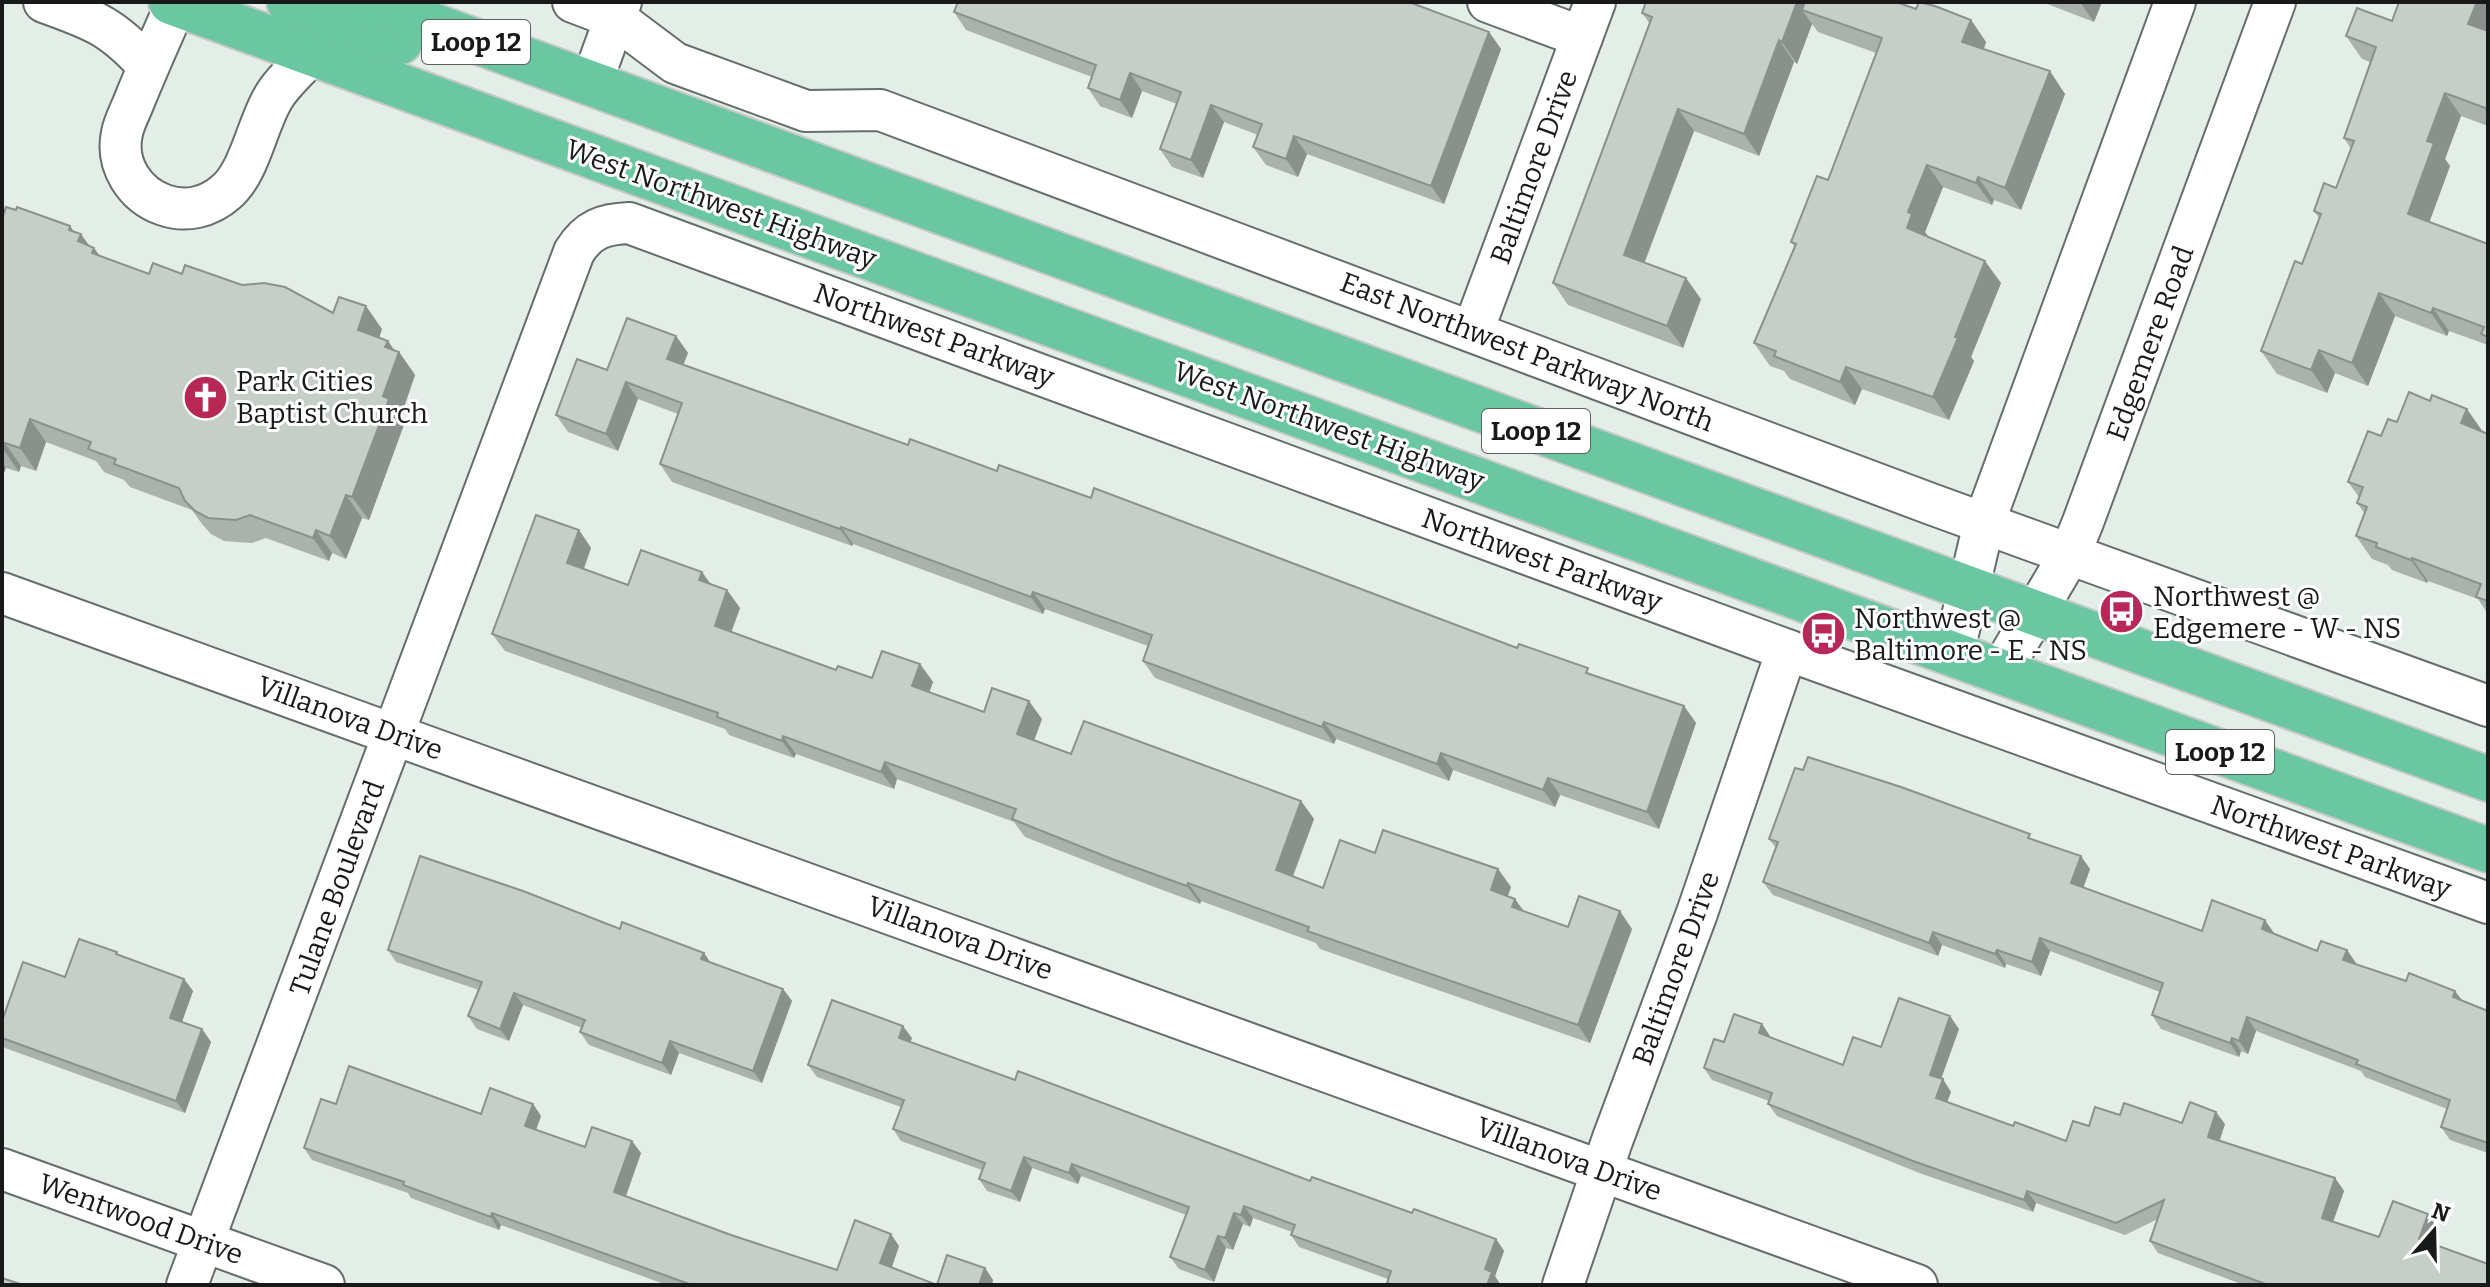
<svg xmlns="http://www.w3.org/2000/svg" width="2490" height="1287" viewBox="0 0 2490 1287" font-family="Bitter,serif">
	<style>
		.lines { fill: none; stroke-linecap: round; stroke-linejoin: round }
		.minor-casing { stroke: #666e69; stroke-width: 44 }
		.major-casing { stroke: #c7c8c8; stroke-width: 48 }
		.minor { stroke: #fff; stroke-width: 40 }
		.major { stroke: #6bc7a1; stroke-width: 44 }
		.wall { fill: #a9b2ac }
		.shaded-wall { fill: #8a918c }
		.building { fill: #c5cfc8; stroke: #8a918c; stroke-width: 2 }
		.labels { text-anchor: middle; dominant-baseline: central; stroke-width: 6; stroke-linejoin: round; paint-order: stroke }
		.shield { fill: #fff; stroke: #5d5f5d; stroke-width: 2 }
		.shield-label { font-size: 26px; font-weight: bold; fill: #171a18 }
		.street-label { font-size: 28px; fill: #171a18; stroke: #fff }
		.poi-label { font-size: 28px; fill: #171a18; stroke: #fff; text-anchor: start }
	</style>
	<rect width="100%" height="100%" fill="#e4eee8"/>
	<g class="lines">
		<defs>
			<g id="minor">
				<path d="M44,2C94,20 112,26 148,66"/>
				<path d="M573,2L615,18L675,63L806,111L880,110L1931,504L2488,706"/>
				<path d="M1488,2L1582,37"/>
				<path d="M176,4C162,36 148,67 135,99C131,110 124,122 122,133C115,165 135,195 164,205C186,213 209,207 226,192C249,173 257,126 272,100C281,83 299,68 312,54"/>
				<path d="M591,84L621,2"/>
				<path d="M1473,331L1595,2"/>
				<path d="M2,593L1917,1285"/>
				<path d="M1953,655L1984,523L2175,2"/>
				<path d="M2000,672L2070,554L2083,522L2275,2"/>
				<path d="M2,1169L324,1285"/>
				<path d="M187,1285L574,252C588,229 604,224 629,223L1787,650L2488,903"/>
				<path d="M1563,1285L1612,1141L1697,913L1787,650"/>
			</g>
			<g id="major">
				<path d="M171,2L2488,850"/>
				<path d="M289,2L400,42"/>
				<path d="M369,2L2488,779"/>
			</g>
		</defs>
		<use href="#minor" class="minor-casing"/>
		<use href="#major" class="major-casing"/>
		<use href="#minor" class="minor"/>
		<use href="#major" class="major"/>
	</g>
	<g class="wall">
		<path d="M1646,2L1916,9L1971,20L1986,42L1984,49L2065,94L2021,210L1994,200L1992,205L1943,187L1925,232L1928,237L2001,283L1971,357L1974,361L1949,420L1862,389L1855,405L1790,379L1784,371L1770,366L1754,343L1795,247L1791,242L1828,180L1876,53L1818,32L1812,24L1797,64L1794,62L1759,156L1694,131L1645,262L1701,299L1683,348L1568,305L1553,283L1650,24L1642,13Z"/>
		<path d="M2042,2H2102L2094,22Z"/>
		<path d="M2488,2V126L2461,116L2445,159L2450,166L2429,222L2488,244V345L2449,331L2447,336L2395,316L2368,386L2335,373L2327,393L2277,374L2261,351L2302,264L2319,218L2314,211L2336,188L2351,149L2344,138L2370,62L2362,59L2346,36L2392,21Z"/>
		<path d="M954,12L1489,32L1501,49L1444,204L1307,154L1298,177L1266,165L1253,147L1258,135L1224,122L1203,178L1172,167L1160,149L1177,104L1142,91L1132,118L1100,106L1088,88L1092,77L966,30Z"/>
		<path d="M2,219L70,226L74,232L89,246L94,248L99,255L149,274H182L242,285L382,329L379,338L388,341L395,351L399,352L415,375L401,416L405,422L369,520L362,518L346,559L332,553L329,561L266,538L252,543L224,541L211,534L202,524L192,510L130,487L124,480L104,472L96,461L46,442L36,471L21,466L19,472L6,468L4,473L2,472Z"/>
		<path d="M676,336L688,353L683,365L908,445L1091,498L1684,706L1696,723L1659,829L1560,795L1555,807L1453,770L1449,781L1336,739L1334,744L1155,678L1143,661L1148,646L1045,609L1043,614L853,544L852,546L672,482L660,464L678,414L638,399L618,451L568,432L556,415L607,370Z"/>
		<path d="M2397,422L2483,432L2488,434V614L2478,599L2428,581L2427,583L2392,570L2388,565L2372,559L2356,536L2365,514L2357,503L2359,497L2348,482L2381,436Z"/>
		<path d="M579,530L591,548L584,569L628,585L702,572L711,584L727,590L740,608L731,632L836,670L872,678L920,664L933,682L929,692L984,712L1042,719L1034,740L1071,754L1301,801L1314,819L1293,877L1323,888L1375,853L1498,869L1511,887L1508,896L1515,899L1524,911L1568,927L1632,929L1590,1043L1320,949L1316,943L1201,901L1200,904L1125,876L1025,837L1014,822L897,779L894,789L796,754L794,758L729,735L725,729L505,651L492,634Z"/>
		<path d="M1769,839H2033L2090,869L2083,888L2202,931L2274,933L2317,951L2347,950L2356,964L2462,1001L2488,1011V1153L2450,1140L2441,1127L2447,1109L2365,1077L2361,1071L2256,1031L2248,1054L2241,1051L2239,1057L2161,1029L2152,1015L2160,992L2050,951L2041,976L2006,964L2005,968L1942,945L1938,956L1773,895L1763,882L1776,848Z"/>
		<path d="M620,929L704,953L710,962L783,989L792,1001L762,1083L679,1053L671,1075L589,1045L580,1032L582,1028L523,1005L509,1041L477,1029L468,1016L479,990L396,962L388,950Z"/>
		<path d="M119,955L184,979L193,991L182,1022L202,1029L211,1042L185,1113L5,1048L2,1044V1021L65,977Z"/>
		<path d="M1762,1024L1770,1037L1843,1065L1881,1047L1959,1029L1941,1079L1951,1092L1947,1102L2013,1126L2066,1141L2089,1126L2120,1115L2182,1123L2225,1124L2219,1140L2335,1178L2344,1191L2333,1222L2379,1237L2428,1214L2436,1226L2430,1243L2488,1285H2244L2158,1253L2150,1241L2158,1219L2125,1235L2036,1203L2033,1212L1922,1174L1777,1116L1768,1104L1769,1101L1712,1080L1704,1068L1724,1042Z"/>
		<path d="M912,1038L910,1042L1015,1080L1310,1181L1496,1239L1504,1251L1495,1276L1500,1284V1285H1389L1387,1283L1388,1279L1299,1247L1291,1235L1292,1232L1253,1218L1250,1227L1243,1224L1233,1250L1226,1248L1214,1282L1179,1269L1170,1257L1186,1215L1081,1176L1078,1184L1032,1168L1020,1202L987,1191L979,1179L982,1170L901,1141L893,1129L901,1107L817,1077L808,1065Z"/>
		<path d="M336,1104L481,1114L533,1104L541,1116L536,1130L585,1147L641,1153L626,1196L731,1235L837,1270L899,1246L892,1267L937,1285L985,1268L993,1280L992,1285H667L501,1225L499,1230L411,1198L408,1193L312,1160L304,1148Z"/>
	</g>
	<g class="shaded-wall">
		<path d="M1797,2H1809L1802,10L1812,24L1797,64L1782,42Z"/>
		<path d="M2080,2H2102L2094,22Z"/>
		<path d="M2477,2H2488V37L2468,24Z"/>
		<path d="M1971,20L1986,42L1978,64L1962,42Z"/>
		<path d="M1489,32L1501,49L1444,204L1431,186Z"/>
		<path d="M1779,40L1794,62L1759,156L1744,134Z"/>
		<path d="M2050,71L2065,94L2021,210L2005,188Z"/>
		<path d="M1130,73L1142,91L1132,118L1120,100Z"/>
		<path d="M2445,93L2461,116L2445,159L2450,166L2424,237L2408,214L2427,141Z"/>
		<path d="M1211,105L1224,122L1203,178L1191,160Z"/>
		<path d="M1678,109L1694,131L1639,276L1624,255Z"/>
		<path d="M1294,136L1307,154L1298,177L1286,159Z"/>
		<path d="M1927,165L1943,187L1925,232L1928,236L1923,251L1907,228L1908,212Z"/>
		<path d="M1978,177L1994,200L1992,205L1976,183Z"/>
		<path d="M70,226L79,239L81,234L93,251L94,248L110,271L94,264L69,230Z"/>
		<path d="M1985,261L2001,283L1971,357L1974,361L1949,420L1933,397L1955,337Z"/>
		<path d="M1686,278L1701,299L1683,348L1667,326Z"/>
		<path d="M2379,293L2395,316L2368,386L2352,363Z"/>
		<path d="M366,306L382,329L374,353L358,330Z"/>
		<path d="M2433,308L2449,331L2447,336L2431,313Z"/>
		<path d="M676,336L688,353L679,376L667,359Z"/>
		<path d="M388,341L398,356L399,352L415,375L401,416L405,422L369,520L352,497L383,396L385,347Z"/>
		<path d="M2319,350L2335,373L2327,393L2311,370Z"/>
		<path d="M1846,367L1862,389L1855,405L1840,382Z"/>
		<path d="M626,382L638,399L618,451L606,434Z"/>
		<path d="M2467,409L2483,432L2461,423Z"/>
		<path d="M30,419L46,442L36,471L20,448Z"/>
		<path d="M5,443L21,466L19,472L3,449Z"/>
		<path d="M2,461L6,468L4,473L2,469Z"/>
		<path d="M346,495L362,518L346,559L330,536Z"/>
		<path d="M841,527L853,544L852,546L840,529Z"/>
		<path d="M316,530L332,553L329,561L313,538Z"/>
		<path d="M579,530L591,548L579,581L567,563Z"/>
		<path d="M2412,558L2428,581L2427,583L2411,560Z"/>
		<path d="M702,572L714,590L699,580Z"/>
		<path d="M727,590L740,608L727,644L715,626Z"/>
		<path d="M1033,592L1045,609L1043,614L1031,597Z"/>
		<path d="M920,664L933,682L925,704L912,686Z"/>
		<path d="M1029,701L1042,719L1030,752L1017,734Z"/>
		<path d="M1684,706L1696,723L1659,829L1647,812Z"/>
		<path d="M1324,722L1336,739L1334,744L1322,727Z"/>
		<path d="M783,736L796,754L794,758L782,741Z"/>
		<path d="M1441,753L1453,770L1449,781L1437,764Z"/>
		<path d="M885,762L897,779L894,789L881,772Z"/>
		<path d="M1548,778L1560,795L1555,807L1543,790Z"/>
		<path d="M1301,801L1314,819L1288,888L1276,870Z"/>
		<path d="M2081,856L2090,869L2080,897L2071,883Z"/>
		<path d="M1498,869L1511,887L1503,908L1491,890Z"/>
		<path d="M1188,883L1201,901L1200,904L1187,886Z"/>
		<path d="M1515,899L1527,917L1512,907Z"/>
		<path d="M1620,911L1632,929L1590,1043L1578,1025Z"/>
		<path d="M2265,920L2274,933L2271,942L2262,929Z"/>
		<path d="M1933,932L1942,945L1938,956L1929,943Z"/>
		<path d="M2040,938L2050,951L2041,976L2032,962Z"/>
		<path d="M1997,950L2006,964L2005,968L1995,954Z"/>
		<path d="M2347,950L2356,963L2353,973L2343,960Z"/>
		<path d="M704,953L712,965L701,959Z"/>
		<path d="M184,979L193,991L179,1030L170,1018Z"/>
		<path d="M783,989L792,1001L762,1083L753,1071Z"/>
		<path d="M2455,991L2465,1004L2453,997Z"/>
		<path d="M514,993L523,1005L509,1041L500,1029Z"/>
		<path d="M1950,1016L1959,1029L1938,1087L1930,1075Z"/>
		<path d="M2247,1017L2256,1031L2248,1054L2239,1041Z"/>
		<path d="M1762,1024L1770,1036L1767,1045L1759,1033Z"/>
		<path d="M903,1026L912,1038L907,1050L899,1038Z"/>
		<path d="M202,1029L211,1042L185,1113L176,1101Z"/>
		<path d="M2232,1038L2241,1051L2239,1057L2230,1043Z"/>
		<path d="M670,1041L679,1053L671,1075L662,1063Z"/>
		<path d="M1943,1079L1951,1092L1944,1110L1936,1098Z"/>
		<path d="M533,1104L541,1116L533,1138L525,1126Z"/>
		<path d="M2216,1112L2225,1124L2217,1149L2208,1137Z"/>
		<path d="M632,1141L641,1153L623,1204L614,1192Z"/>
		<path d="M1024,1157L1032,1168L1020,1202L1011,1191Z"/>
		<path d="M1072,1164L1081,1176L1078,1184L1069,1173Z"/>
		<path d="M2335,1178L2344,1191L2330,1230L2322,1218Z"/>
		<path d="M2027,1191L2036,1203L2033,1212L2024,1200Z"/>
		<path d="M1244,1206L1253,1218L1250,1227L1241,1215Z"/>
		<path d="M492,1213L501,1225L499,1230L491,1217Z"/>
		<path d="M1234,1213L1243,1224L1233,1250L1225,1238Z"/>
		<path d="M2428,1214L2436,1226L2427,1251L2419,1239Z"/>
		<path d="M891,1234L899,1246L889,1275L880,1263Z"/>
		<path d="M1218,1236L1226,1248L1214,1282L1205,1270Z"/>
		<path d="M1496,1239L1504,1251L1495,1276L1500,1284V1285H1487L1485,1269Z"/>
		<path d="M985,1268L993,1280L992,1285H979Z"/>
	</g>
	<g class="building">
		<path d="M958,2H1409L1489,32L1431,186L1294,136L1286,159L1253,147L1262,124L1211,105L1191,160L1160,149L1181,92L1130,73L1120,100L1088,88L1096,65L954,12Z"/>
		<path d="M1646,2H1797L1782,42L1779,40L1744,134L1678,109L1624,255L1686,278L1667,326L1553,283L1652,17L1642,13Z"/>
		<path d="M1805,2H1896L1916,9L1919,2L1935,6L1971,20L1962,42L2050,71L2005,188L1978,177L1976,183L1927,165L1908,212L1912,214L1907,228L1985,261L1955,337L1958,338L1933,397L1846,367L1840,382L1774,356L1776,351L1754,343L1796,244L1791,242L1817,176L1828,180L1882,38L1802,10Z"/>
		<path d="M2399,2H2477L2468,24L2488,31V109L2445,93L2427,141L2434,143L2408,214L2488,244V337L2481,334L2484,327L2433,308L2431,313L2379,293L2352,363L2319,350L2311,370L2261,351L2295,261L2302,264L2321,214L2314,211L2324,183L2336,188L2354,141L2344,138L2376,47L2346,36L2357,8L2392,21Z"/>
		<path d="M6,207L16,210L17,207L70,226L69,230L81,234L78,241L94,248L92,253L149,274L153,263L182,274L185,265L242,285L264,283L285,287L333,313L339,297L366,306L358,330L388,341L385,347L399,352L383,396L389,399L352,497L346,495L330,536L316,530L313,538L250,515L236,520L208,518L195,511L185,501L179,488L114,464L116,459L88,449L91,442L30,419L20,448L5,443L3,449H2V219Z"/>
		<path d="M627,318L676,336L667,359L908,445L910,439L997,471L999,465L1091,498L1094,488L1517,648L1519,644L1588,668L1586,673L1684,706L1647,812L1548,778L1543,790L1441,753L1437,764L1324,722L1322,727L1143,661L1152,635L1033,592L1031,597L841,527L840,529L660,464L682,403L626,382L606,434L556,415L577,359L607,370Z"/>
		<path d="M2409,392L2430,401L2432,395L2467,409L2461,423L2488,434V601L2476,597L2481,584L2412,558L2411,560L2376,547L2377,543L2356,536L2367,507L2357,503L2363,487L2348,482L2368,431L2381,436L2388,419L2397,422Z"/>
		<path d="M536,515L579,530L567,563L628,585L641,550L702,572L699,580L727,590L715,626L836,670L838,666L872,678L882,651L920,664L912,686L984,712L992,688L1029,701L1017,734L1071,754L1084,721L1301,801L1276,870L1323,888L1340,840L1375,853L1383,830L1498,869L1491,890L1515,899L1512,907L1568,927L1579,896L1620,911L1578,1025L1307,931L1309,927L1188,883L1187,886L1112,859L1012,819L1016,809L885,762L881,772L783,736L782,741L717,717L718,713L492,634Z"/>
		<path d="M1808,757L1901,787L2030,834L2028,838L2081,856L2071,883L2202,931L2212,900L2265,920L2262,929L2317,951L2321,941L2347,950L2343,960L2406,981L2409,973L2455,991L2453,997L2488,1011V1143L2441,1127L2450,1100L2356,1064L2358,1060L2247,1017L2239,1041L2232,1038L2230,1043L2152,1015L2163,983L2040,938L2032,962L1997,950L1995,954L1933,932L1929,943L1763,882L1778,842L1769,839L1795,768L1803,770Z"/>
		<path d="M420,856L523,891L620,929L622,922L704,953L701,959L783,989L753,1071L670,1041L662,1063L580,1032L585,1020L514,993L500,1029L468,1016L482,982L388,950Z"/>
		<path d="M79,939L117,952L116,954L184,979L170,1018L202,1029L176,1101L2,1038V1021L23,962L65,977Z"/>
		<path d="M1899,998L1950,1016L1930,1075L1943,1079L1936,1098L2013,1126L2015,1122L2066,1141L2073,1121L2089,1126L2095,1107L2120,1115L2124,1103L2182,1123L2190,1102L2216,1112L2208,1137L2335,1178L2322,1218L2379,1237L2393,1201L2428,1214L2419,1239L2488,1264V1285H2268L2150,1241L2164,1200L2116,1223L2027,1191L2024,1200L1913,1161L1768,1104L1772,1093L1704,1068L1714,1039L1724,1042L1734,1014L1762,1024L1759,1033L1843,1065L1853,1037L1881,1047Z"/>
		<path d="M832,1000L903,1026L899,1038L1015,1080L1018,1071L1310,1181L1312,1177L1412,1213L1414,1209L1496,1239L1485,1269L1492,1272L1487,1285H1394L1387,1283L1391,1271L1291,1235L1295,1225L1244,1206L1241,1215L1234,1213L1225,1238L1218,1236L1205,1270L1170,1257L1189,1207L1072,1164L1069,1173L1024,1157L1011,1191L979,1179L985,1163L893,1129L904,1100L808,1065Z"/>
		<path d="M349,1066L481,1114L490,1088L533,1104L525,1126L585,1147L592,1127L632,1141L614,1192L731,1235L837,1270L855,1220L891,1234L880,1263L937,1285L947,1255L985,1268L979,1285H692L492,1213L491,1217L403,1185L404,1182L304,1148L321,1099L336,1104Z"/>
		<path d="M2,1278L23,1285H2Z"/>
	</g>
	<defs>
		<symbol id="church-disc" viewBox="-11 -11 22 22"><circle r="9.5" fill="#b72856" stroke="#fff"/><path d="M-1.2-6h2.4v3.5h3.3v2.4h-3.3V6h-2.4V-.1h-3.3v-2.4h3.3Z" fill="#fff"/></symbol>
		<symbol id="bus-disc" viewBox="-11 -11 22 22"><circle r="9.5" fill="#b72856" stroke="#fff"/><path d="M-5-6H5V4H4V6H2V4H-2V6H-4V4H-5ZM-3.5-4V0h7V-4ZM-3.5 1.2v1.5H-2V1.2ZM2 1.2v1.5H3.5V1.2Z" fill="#fff"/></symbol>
	</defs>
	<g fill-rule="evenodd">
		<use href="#church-disc" x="180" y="372" width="51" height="51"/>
		<use href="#bus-disc" x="2096" y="586" width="51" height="51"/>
		<use href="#bus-disc" x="1798" y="608" width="51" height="51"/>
	</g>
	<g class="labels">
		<g class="shield">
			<rect x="422" y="20" width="108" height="44" rx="6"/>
			<rect x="1482" y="409" width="108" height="44" rx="6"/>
			<rect x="2166" y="730" width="108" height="44" rx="6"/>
		</g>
		<g class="shield-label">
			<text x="476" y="42">Loop 12</text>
			<text x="1536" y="431">Loop 12</text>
			<text x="2220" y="752">Loop 12</text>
		</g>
		<g class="street-label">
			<text transform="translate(1534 167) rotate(-70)">Baltimore Drive</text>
			<text transform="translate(721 204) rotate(20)">West Northwest Highway</text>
			<text transform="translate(934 335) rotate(20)">Northwest Parkway</text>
			<text transform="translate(2150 343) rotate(-70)">Edgemere Road</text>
			<text transform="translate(1527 352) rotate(21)">East Northwest Parkway North</text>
			<text transform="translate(1329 426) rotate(20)">West Northwest Highway</text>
			<text transform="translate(1542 560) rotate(20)">Northwest Parkway</text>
			<text transform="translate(350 718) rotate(20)">Villanova Drive</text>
			<text transform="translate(2331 847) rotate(20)">Northwest Parkway</text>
			<text transform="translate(337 888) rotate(-70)">Tulane Boulevard</text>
			<text transform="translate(960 938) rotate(20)">Villanova Drive</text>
			<text transform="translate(1676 968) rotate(-70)">Baltimore Drive</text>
			<text transform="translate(1569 1159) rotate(20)">Villanova Drive</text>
			<text transform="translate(141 1219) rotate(20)">Wentwood Drive</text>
		</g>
		<g class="poi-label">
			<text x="236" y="381">Park Cities<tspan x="236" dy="32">Baptist Church</tspan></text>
			<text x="2153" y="596">Northwest @<tspan x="2153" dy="32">Edgemere - W - NS</tspan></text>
			<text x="1854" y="618">Northwest @<tspan x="1854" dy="32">Baltimore - E - NS</tspan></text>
		</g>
	</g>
	<rect width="2490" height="1287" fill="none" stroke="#171a18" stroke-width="8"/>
	<g transform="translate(2434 1231) rotate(20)" stroke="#ffffff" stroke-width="6" paint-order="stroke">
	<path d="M0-6L14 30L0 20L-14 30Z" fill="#171a18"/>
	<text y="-12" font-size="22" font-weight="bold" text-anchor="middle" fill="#171a18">N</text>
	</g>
</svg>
